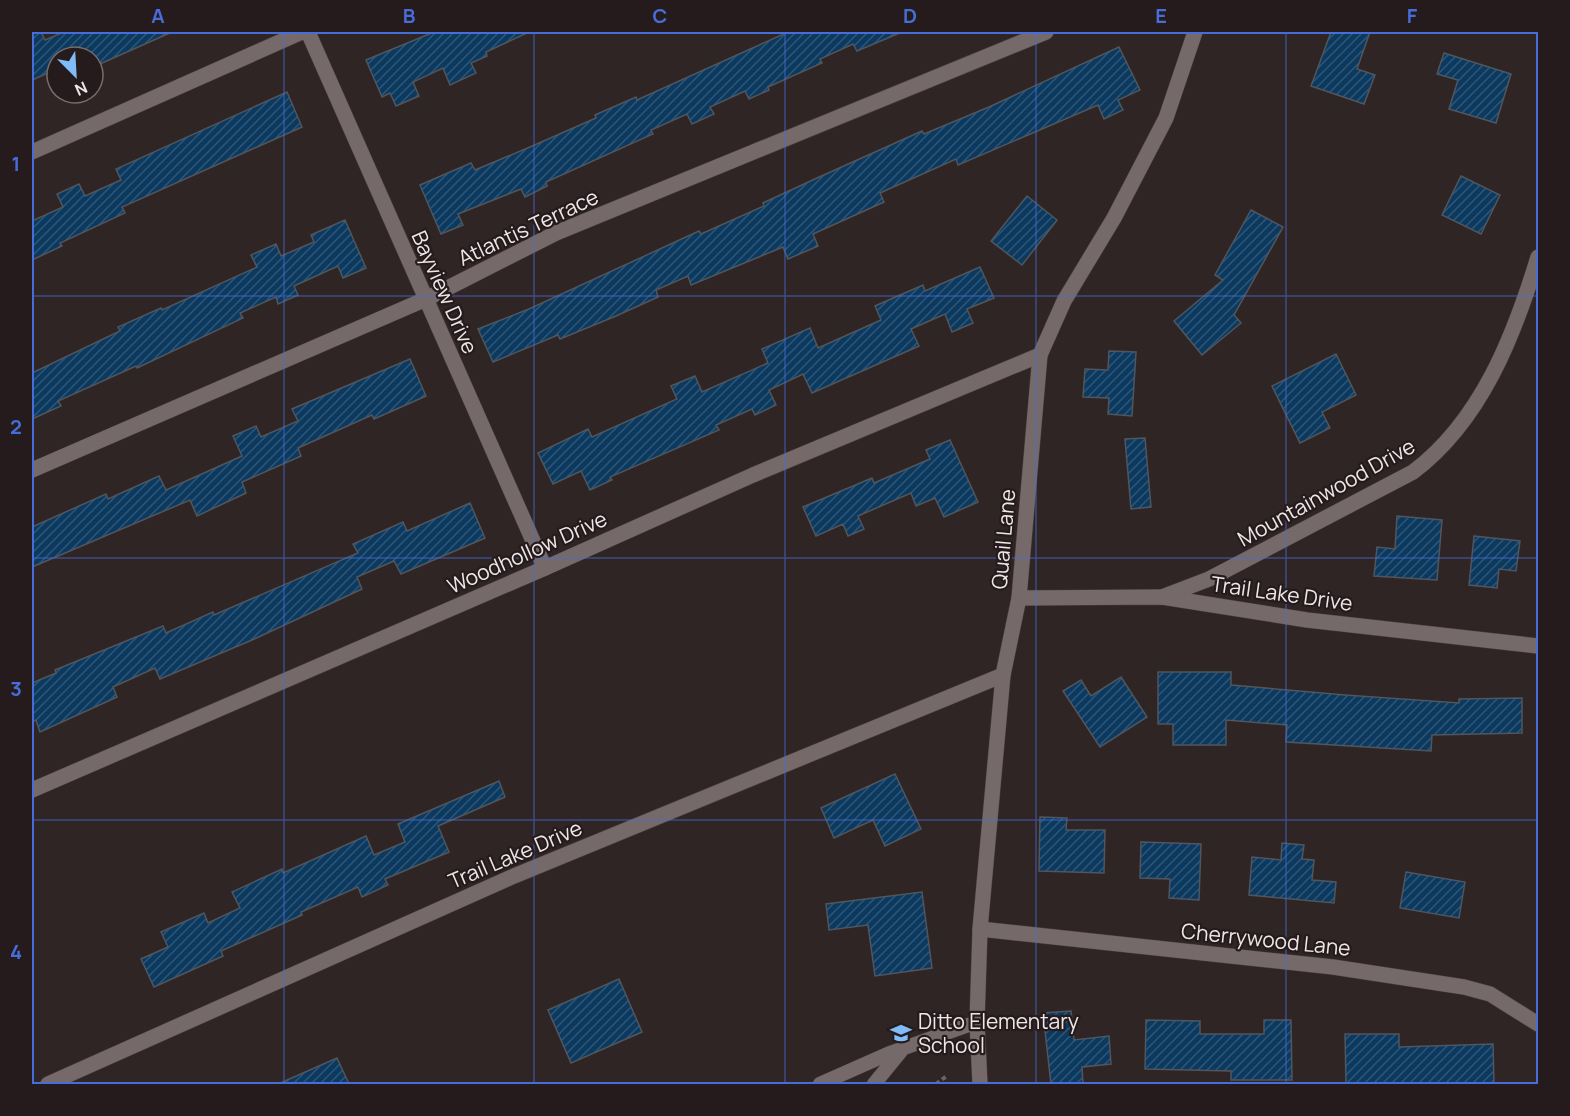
<svg xmlns="http://www.w3.org/2000/svg" width="1570" height="1116" viewBox="0 0 1570 1116" font-family="Manrope,sans-serif">
	<style>
		.building { fill: url(#building-hatch); stroke: #4f565e; stroke-width: 1.5 }
		.lines { fill: none; stroke-linecap: round; stroke-linejoin: round }
		.lane-casing { stroke: #4b4242; stroke-width: 15 }
		.street-casing { stroke: #4b4242; stroke-width: 16 }
		.path { stroke: #6c6262; stroke-width: 4; stroke-dasharray: 4.5 3; stroke-linecap: butt }
		.lane { stroke: #766969; stroke-width: 14 }
		.street { stroke: #766969; stroke-width: 15 }
		.grid { fill: none; stroke: #476ddb; stroke-width: 1.5; stroke-opacity: 0.55 }
		.labels { text-anchor: middle; dominant-baseline: central; stroke-width: 4.5; stroke-linejoin: round; paint-order: stroke }
		.street-label { font-size: 21px; fill: #eee7e7; stroke: #261b1c }
		.poi-label { font-size: 21px; fill: #eee7e7; stroke: #261b1c; text-anchor: start }
		.neatline { fill: none; stroke: #476ddb; stroke-width: 2 }
		.grid-label { font-size: 20px; text-anchor: middle; font-weight: bold; fill: #476ddb }
	</style>
	<defs>
		<pattern id="building-hatch" width="6" height="6" patternUnits="userSpaceOnUse" patternTransform="scale(1.5)"><rect width="6" height="6" fill="#0c395f"/><path d="M-1 1l2-2M0 6l6-6M5 7l2-2" fill="none" stroke="#305676"/></pattern>
	</defs>
	<rect width="100%" height="100%" fill="#302525"/>
	<g class="building">
		<path d="M32,32H41L45,40L64,32H172L93,67V57H57V69L32,80Z"/>
		<path d="M434,32H529L486,52L487,56L471,63L476,73L450,85L443,68L413,82L419,96L396,106L390,93L382,97L366,60Z"/>
		<path d="M788,32H902L857,51L853,44L820,59L822,63L768,87L769,90L749,99L745,91L710,107L714,114L692,124L687,114L651,130L653,134L546,182L547,186L525,197L521,189L458,214L463,225L441,234L420,185L471,163L475,170L530,147L596,118L595,115L636,97L637,100Z"/>
		<path d="M1331,32H1370L1357,69L1375,75L1364,104L1311,86Z"/>
		<path d="M1119,47L1140,90L1118,100L1123,110L1104,119L1098,105L958,165L956,159L880,193L884,202L813,234L818,246L788,259L783,247L691,285L688,276L656,290L658,297L616,316L560,339L558,335L493,362L478,329L529,309L699,231L701,234L764,206L763,203L817,178L922,131L924,134L989,107Z"/>
		<path d="M1444,53L1511,74L1496,123L1449,109L1458,80L1437,74Z"/>
		<path d="M287,92L302,127L122,207L125,213L60,243L62,246L32,260V221L63,207L57,194L79,184L85,196L121,180L116,169Z"/>
		<path d="M1461,176L1500,195L1481,234L1442,215Z"/>
		<path d="M1027,196L1057,220L1022,265L991,241Z"/>
		<path d="M1251,210L1283,227L1234,315L1241,323L1202,355L1174,321L1223,280L1215,275Z"/>
		<path d="M345,220L366,268L343,278L338,266L294,286L298,295L278,304L276,297L240,313L243,318L137,368L136,366L58,401L61,406L32,419V373L120,331L118,327L161,308L162,310L257,267L251,255L276,244L281,256L314,242L311,235Z"/>
		<path d="M980,267L994,298L967,309L973,323L952,332L945,314L911,329L919,346L812,393L803,374L769,390L776,405L755,415L752,409L716,425L719,430L610,477L612,480L590,490L581,471L553,484L538,453L588,429L592,437L677,399L671,386L695,376L702,392L768,363L762,349L810,328L818,348L881,320L875,306L923,285L925,291Z"/>
		<path d="M1109,351L1136,352L1132,416L1108,414L1109,398L1083,397L1085,369L1108,370Z"/>
		<path d="M1336,354L1356,395L1322,412L1330,428L1300,443L1272,386Z"/>
		<path d="M410,359L426,396L374,419L372,415L298,448L301,456L242,482L246,493L197,516L190,500L32,567V527L106,494L108,499L159,476L166,490L242,456L233,436L256,426L261,437L298,421L292,409Z"/>
		<path d="M1145,438L1151,507L1131,509L1125,439Z"/>
		<path d="M950,440L978,502L944,517L935,498L916,506L911,493L858,516L864,529L848,536L843,524L816,536L803,507L872,478L874,483L930,459L926,450Z"/>
		<path d="M470,503L485,538L401,574L394,561L357,577L362,589L252,640L160,679L155,668L113,687L117,697L40,732L36,720L32,722V683L56,673L55,670L163,626L166,633L213,612L214,615L358,553L353,544L403,522L407,531Z"/>
		<path d="M1397,516L1442,520L1437,580L1374,576L1377,547L1395,549Z"/>
		<path d="M1474,536L1520,541L1516,571L1499,569L1497,588L1469,585Z"/>
		<path d="M1158,672H1231V685L1345,695L1459,703V699L1522,698V733L1432,735L1431,751L1286,742L1287,725L1226,720V745H1173V724H1158Z"/>
		<path d="M1121,677L1147,717L1100,747L1063,691L1081,680L1091,696Z"/>
		<path d="M895,774L921,829L885,846L873,820L834,838L821,808Z"/>
		<path d="M499,781L505,797L438,826L449,852L385,879L388,885L362,897L358,887L301,912L302,915L221,951L223,956L154,987L141,959L168,947L161,932L204,913L208,923L240,908L232,892L282,869L283,873L366,836L374,855L405,842L398,824Z"/>
		<path d="M1040,817L1067,818L1066,830H1105L1104,873L1039,871Z"/>
		<path d="M1141,842L1201,844L1199,900L1169,898L1170,879L1140,878Z"/>
		<path d="M1282,843L1304,845L1302,859L1314,860L1312,880L1336,882L1334,903L1249,895L1252,857L1281,860Z"/>
		<path d="M1406,872L1465,882L1459,918L1400,908Z"/>
		<path d="M922,892L932,968L875,976L868,925L829,930L826,904Z"/>
		<path d="M619,979L642,1032L571,1063L548,1010Z"/>
		<path d="M1071,1011L1074,1040L1109,1036L1111,1064L1082,1067L1083,1084H1051L1043,1013Z"/>
		<path d="M1146,1020L1200,1021V1034H1264V1020H1291L1292,1080H1231V1071L1145,1069Z"/>
		<path d="M1345,1034H1399V1047L1493,1044L1494,1084H1346Z"/>
		<path d="M337,1058L349,1084H278Z"/>
	</g>
	<g class="lines">
		<defs>
			<g id="lane">
				<path d="M820,1084L890,1053L977,1022"/>
				<path d="M874,1084L901,1051"/>
			</g>
			<g id="street">
				<path d="M308,32L545,568"/>
				<path d="M32,152L302,32"/>
				<path d="M32,470L426,299L556,233L1046,32"/>
				<path d="M1162,597L1209,579L1413,472C1481,421 1514,336 1538,257"/>
				<path d="M1019,598L1162,597L1307,620L1538,646"/>
				<path d="M32,790L545,568L753,475L1040,355"/>
				<path d="M980,929L1333,967L1464,987L1490,994L1538,1024"/>
				<path d="M48,1084L514,876L1003,675"/>
				<path d="M980,1084L977,1022L980,929L1003,675L1019,598L1040,355L1064,301L1114,218L1166,118L1195,32"/>
			</g>
		</defs>
		<use href="#lane" class="lane-casing"/>
		<use href="#street" class="street-casing"/>
		<path class="path" d="M936,1084L948,1075"/>
		<use href="#lane" class="lane"/>
		<use href="#street" class="street"/>
	</g>
	<path class="grid" d="M284,32V1084M534,32V1084M785,32V1084M1036,32V1084M1286,32V1084M32,296H1538M32,558H1538M32,820H1538"/>
	<defs>
		<symbol id="school-bare" viewBox="-9 -9 18 18"><path d="M0-5L7-2L0 1L-7-2ZM-4 1L0 2.5L4 1V4Q0 6-4 4Z" fill="#7fbdfa" stroke="#261b1c" stroke-width="2.5" paint-order="stroke"/></symbol>
	</defs>
	<g fill-rule="evenodd">
		<use href="#school-bare" x="886" y="1018" width="30" height="30"/>
	</g>
	<g class="labels">
		<g class="street-label">
			<text transform="translate(528 227) rotate(-25)">Atlantis Terrace</text>
			<text transform="translate(445 292) rotate(66)">Bayview Drive</text>
			<text transform="translate(1326 492) rotate(-29)">Mountainwood Drive</text>
			<text transform="translate(1003 539) rotate(-85)">Quail Lane</text>
			<text transform="translate(527 552) rotate(-24)">Woodhollow Drive</text>
			<text transform="translate(1282 593) rotate(8)">Trail Lake Drive</text>
			<text transform="translate(515 854) rotate(-23)">Trail Lake Drive</text>
			<text transform="translate(1266 939) rotate(6)">Cherrywood Lane</text>
		</g>
		<g class="poi-label">
			<text x="918" y="1021">Ditto Elementary<tspan x="918" dy="24">School</tspan></text>
		</g>
	</g>
	<rect width="1570" height="1116" fill="none" stroke="#261b1c" stroke-width="66"/>
	<g transform="translate(75 75) rotate(156)"><circle r="28" fill="#261b1c" stroke="#766d6d" stroke-width="1.5"/>
	<path d="M0-4.5L10 22L0 15L-10 22Z" fill="#7fbdfa"/>
	<text y="-9" font-size="16" font-weight="bold" text-anchor="middle" fill="#eee7e7">N</text>
	</g>
	<rect x="33" y="33" width="1504" height="1050" class="neatline"/>
	<g class="grid-label">
		<text x="158" y="23">A</text>
		<text x="409" y="23">B</text>
		<text x="660" y="23">C</text>
		<text x="910" y="23">D</text>
		<text x="1161" y="23">E</text>
		<text x="1412" y="23">F</text>
		<text x="16" y="171">1</text>
		<text x="16" y="434">2</text>
		<text x="16" y="696">3</text>
		<text x="16" y="959">4</text>
	</g>
</svg>
